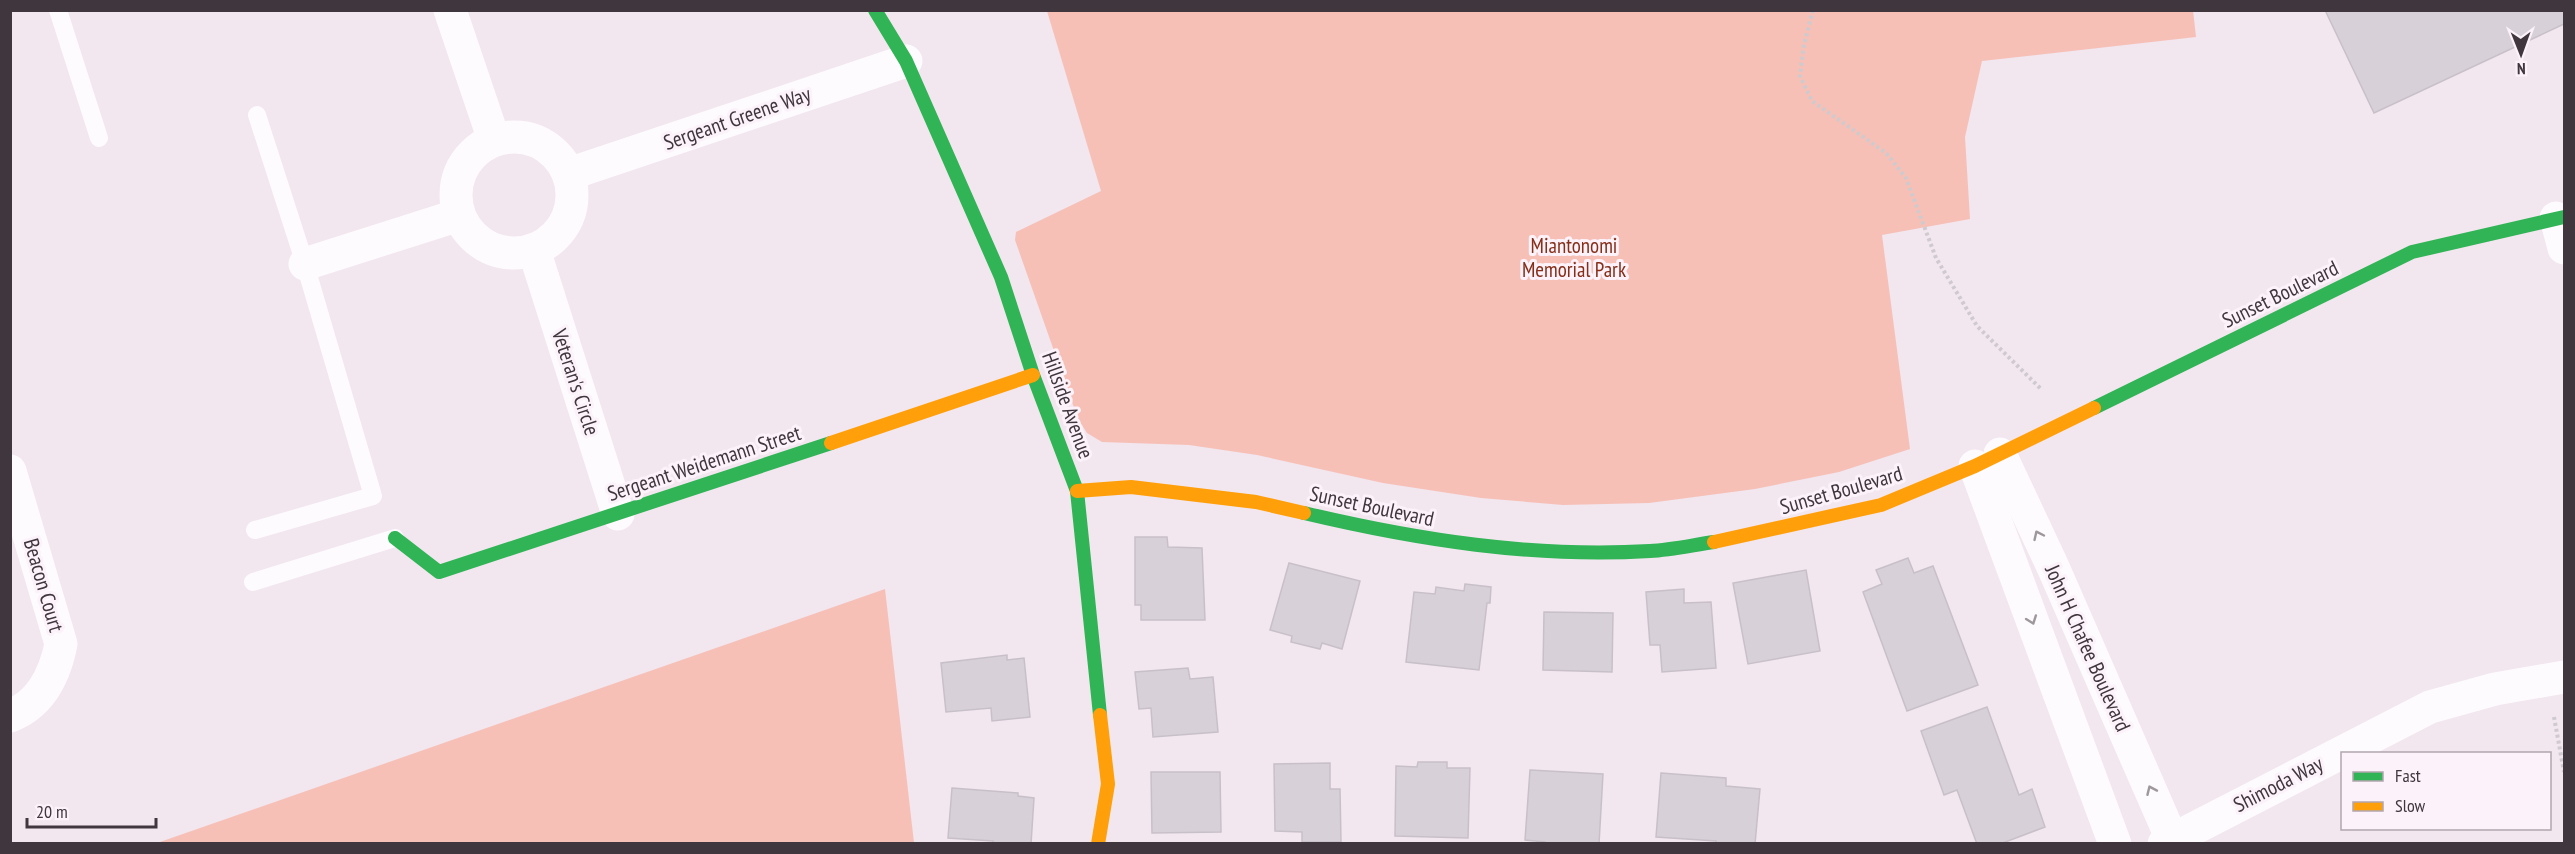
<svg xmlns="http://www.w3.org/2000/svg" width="2575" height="854" viewBox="0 0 2575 854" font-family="'PT Sans Narrow',sans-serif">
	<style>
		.green { fill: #f6c0b7 }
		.building { fill: #d7d0d8; stroke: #c8c0c9; stroke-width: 1.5 }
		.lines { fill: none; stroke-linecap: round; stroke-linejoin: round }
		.path { stroke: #cecacd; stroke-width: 4; stroke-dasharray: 3 3; stroke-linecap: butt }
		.lane { stroke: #fdfbfd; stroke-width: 18 }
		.street { stroke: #fdfbfd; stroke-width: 33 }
		.fast { stroke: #30b455; stroke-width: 14 }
		.slow { stroke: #ff9f0a; stroke-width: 14 }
		.oneway { stroke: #9e989d }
		.labels { text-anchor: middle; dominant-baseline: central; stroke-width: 6; stroke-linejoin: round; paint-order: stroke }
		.street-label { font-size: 21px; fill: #40363d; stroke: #fcf2fa }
		.park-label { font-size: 21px; fill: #862e18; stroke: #fcf2fa }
	</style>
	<rect width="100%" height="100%" fill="#f2e6ef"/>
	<g class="green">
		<path d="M1047,11L2193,10L2196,37L1982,61L1965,137L1970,219L1882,235L1910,449L1839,472L1755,489L1649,503L1563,505L1481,498L1383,483L1257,455L1189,445L1102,442L1087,433L1078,419L1015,240L1016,232L1101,191Z"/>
		<path d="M885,589L914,843H157Z"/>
	</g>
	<g class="building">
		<path d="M2325,10H2564V24L2374,113Z"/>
		<path d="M1135,537H1167L1168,547L1202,548L1205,620H1141V605H1135Z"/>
		<path d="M1908,558L1914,573L1933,566L1978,685L1907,711L1863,592L1882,584L1876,570Z"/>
		<path d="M1289,563L1360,581L1342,649L1322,643L1320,649L1291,642L1292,636L1270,630Z"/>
		<path d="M1806,570L1820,651L1748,664L1733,583Z"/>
		<path d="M1465,584L1491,587L1490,603H1487L1479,670L1406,662L1414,592L1435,594L1436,587L1464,591Z"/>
		<path d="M1684,589V603L1711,602L1716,668L1662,672L1660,645H1650L1646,592Z"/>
		<path d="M1544,612L1613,613L1612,672L1543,670Z"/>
		<path d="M1007,655V660L1024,658L1030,717L992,721L991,708L946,712L941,663Z"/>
		<path d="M1188,668L1190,679L1213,677L1218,732L1153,737L1151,708L1139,709L1135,672Z"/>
		<path d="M1987,707L2019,795L2032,789L2045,827L2000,844H1977L1957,790L1944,795L1921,731Z"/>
		<path d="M1418,762H1447V768H1470L1468,838L1395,836L1396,766L1417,767Z"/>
		<path d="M1330,763V789H1340L1341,842H1302V832L1275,831L1274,764Z"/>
		<path d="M1530,770L1603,774L1599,844H1545V842L1525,840Z"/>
		<path d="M1151,772H1220L1221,832L1152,833Z"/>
		<path d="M1661,773L1726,778V786L1760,789L1755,844H1716V841L1656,837Z"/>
		<path d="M952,788L1018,793V796L1034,798L1031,844H993V841L948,838Z"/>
	</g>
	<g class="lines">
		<g class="path">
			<path d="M1813,10L1804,45L1800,76L1812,101L1886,153L1906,178L1936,258L1977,326L2042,390"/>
			<path d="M2554,717L2564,772"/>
		</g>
		<g class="lane">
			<path d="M58,10L99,138"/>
			<path d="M255,530L373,496L305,264L257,115"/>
			<path d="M253,582L395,538"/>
		</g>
		<g class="street">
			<path d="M450,10L494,140"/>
			<circle cx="514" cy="195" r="58"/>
			<path d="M569,174L906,61"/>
			<path d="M2556,218L2564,248"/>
			<path d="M534,250L618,514"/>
			<path d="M305,264L459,215"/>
			<path d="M2000,454L2053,567L2174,844"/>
			<path d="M1975,466L2115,844"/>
			<path d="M10,471L61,644C55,674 41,704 10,716"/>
			<path d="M2164,844L2430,707L2495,689L2564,677"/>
		</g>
		<g class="fast">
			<path d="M875,10L906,61L1001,277L1033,375L1077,491L1100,715"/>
			<path d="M2094,408L2412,252L2564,217"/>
			<path d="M1304,513C1418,540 1533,558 1650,551C1671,550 1693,545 1714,542"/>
			<path d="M395,538L439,572L831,443"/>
		</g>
		<g class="slow">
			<path d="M831,443L1033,375"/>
			<path d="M1077,491L1131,487L1256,502L1304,513"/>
			<path d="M1714,542L1881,505L1975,466L2094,408"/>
			<path d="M1098,844L1108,784L1100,715"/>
		</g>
	</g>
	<defs><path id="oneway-chevron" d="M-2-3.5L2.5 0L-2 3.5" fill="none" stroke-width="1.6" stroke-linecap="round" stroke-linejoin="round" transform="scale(1.5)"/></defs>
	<g class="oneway">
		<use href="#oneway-chevron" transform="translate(2038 535) rotate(-115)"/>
		<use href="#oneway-chevron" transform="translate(2032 620) rotate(70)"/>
		<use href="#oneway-chevron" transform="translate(2151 790) rotate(-114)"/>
	</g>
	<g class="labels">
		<g class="street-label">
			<text transform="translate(737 118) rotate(-19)">Sergeant Greene Way</text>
			<text transform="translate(2280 294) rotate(-26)">Sunset Boulevard</text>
			<text transform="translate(576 382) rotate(72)">Veteran's Circle</text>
			<text transform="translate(1068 405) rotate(70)">Hillside Avenue</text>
			<text transform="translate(704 463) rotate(-18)">Sergeant Weidemann Street</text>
			<text transform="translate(1841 490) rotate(-16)">Sunset Boulevard</text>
			<text transform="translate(1372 506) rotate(12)">Sunset Boulevard</text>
			<text transform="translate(44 585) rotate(74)">Beacon Court</text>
			<text transform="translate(2088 648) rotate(66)">John H Chafee Boulevard</text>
			<text transform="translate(2278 784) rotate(-27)">Shimoda Way</text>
		</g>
		<g class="park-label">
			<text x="1574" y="245">Miantonomi<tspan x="1574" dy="24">Memorial Park</tspan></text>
		</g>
	</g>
	<rect width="2575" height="854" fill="none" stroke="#40363d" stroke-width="24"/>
	<rect x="2341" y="752" width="210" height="78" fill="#fcf2fa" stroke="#b1a7ae" stroke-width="1.5"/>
	<rect x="2353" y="772" width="30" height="9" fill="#30b455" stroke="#b1a7ae" stroke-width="1.5"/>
	<text x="2395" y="782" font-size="18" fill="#40363d">Fast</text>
	<rect x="2353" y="802" width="30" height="9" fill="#ff9f0a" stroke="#b1a7ae" stroke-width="1.5"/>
	<text x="2395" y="812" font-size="18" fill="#40363d">Slow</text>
	<g transform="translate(2521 54) rotate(179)" stroke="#fcf2fa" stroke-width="4.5" paint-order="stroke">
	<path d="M0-4.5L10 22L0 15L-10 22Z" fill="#40363d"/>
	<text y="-9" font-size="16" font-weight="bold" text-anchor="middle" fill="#40363d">N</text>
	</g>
	<path d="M27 818v9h129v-9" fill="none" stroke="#40363d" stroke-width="3"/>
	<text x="36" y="818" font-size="18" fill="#40363d" stroke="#fcf2fa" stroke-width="4.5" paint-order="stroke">20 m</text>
</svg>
